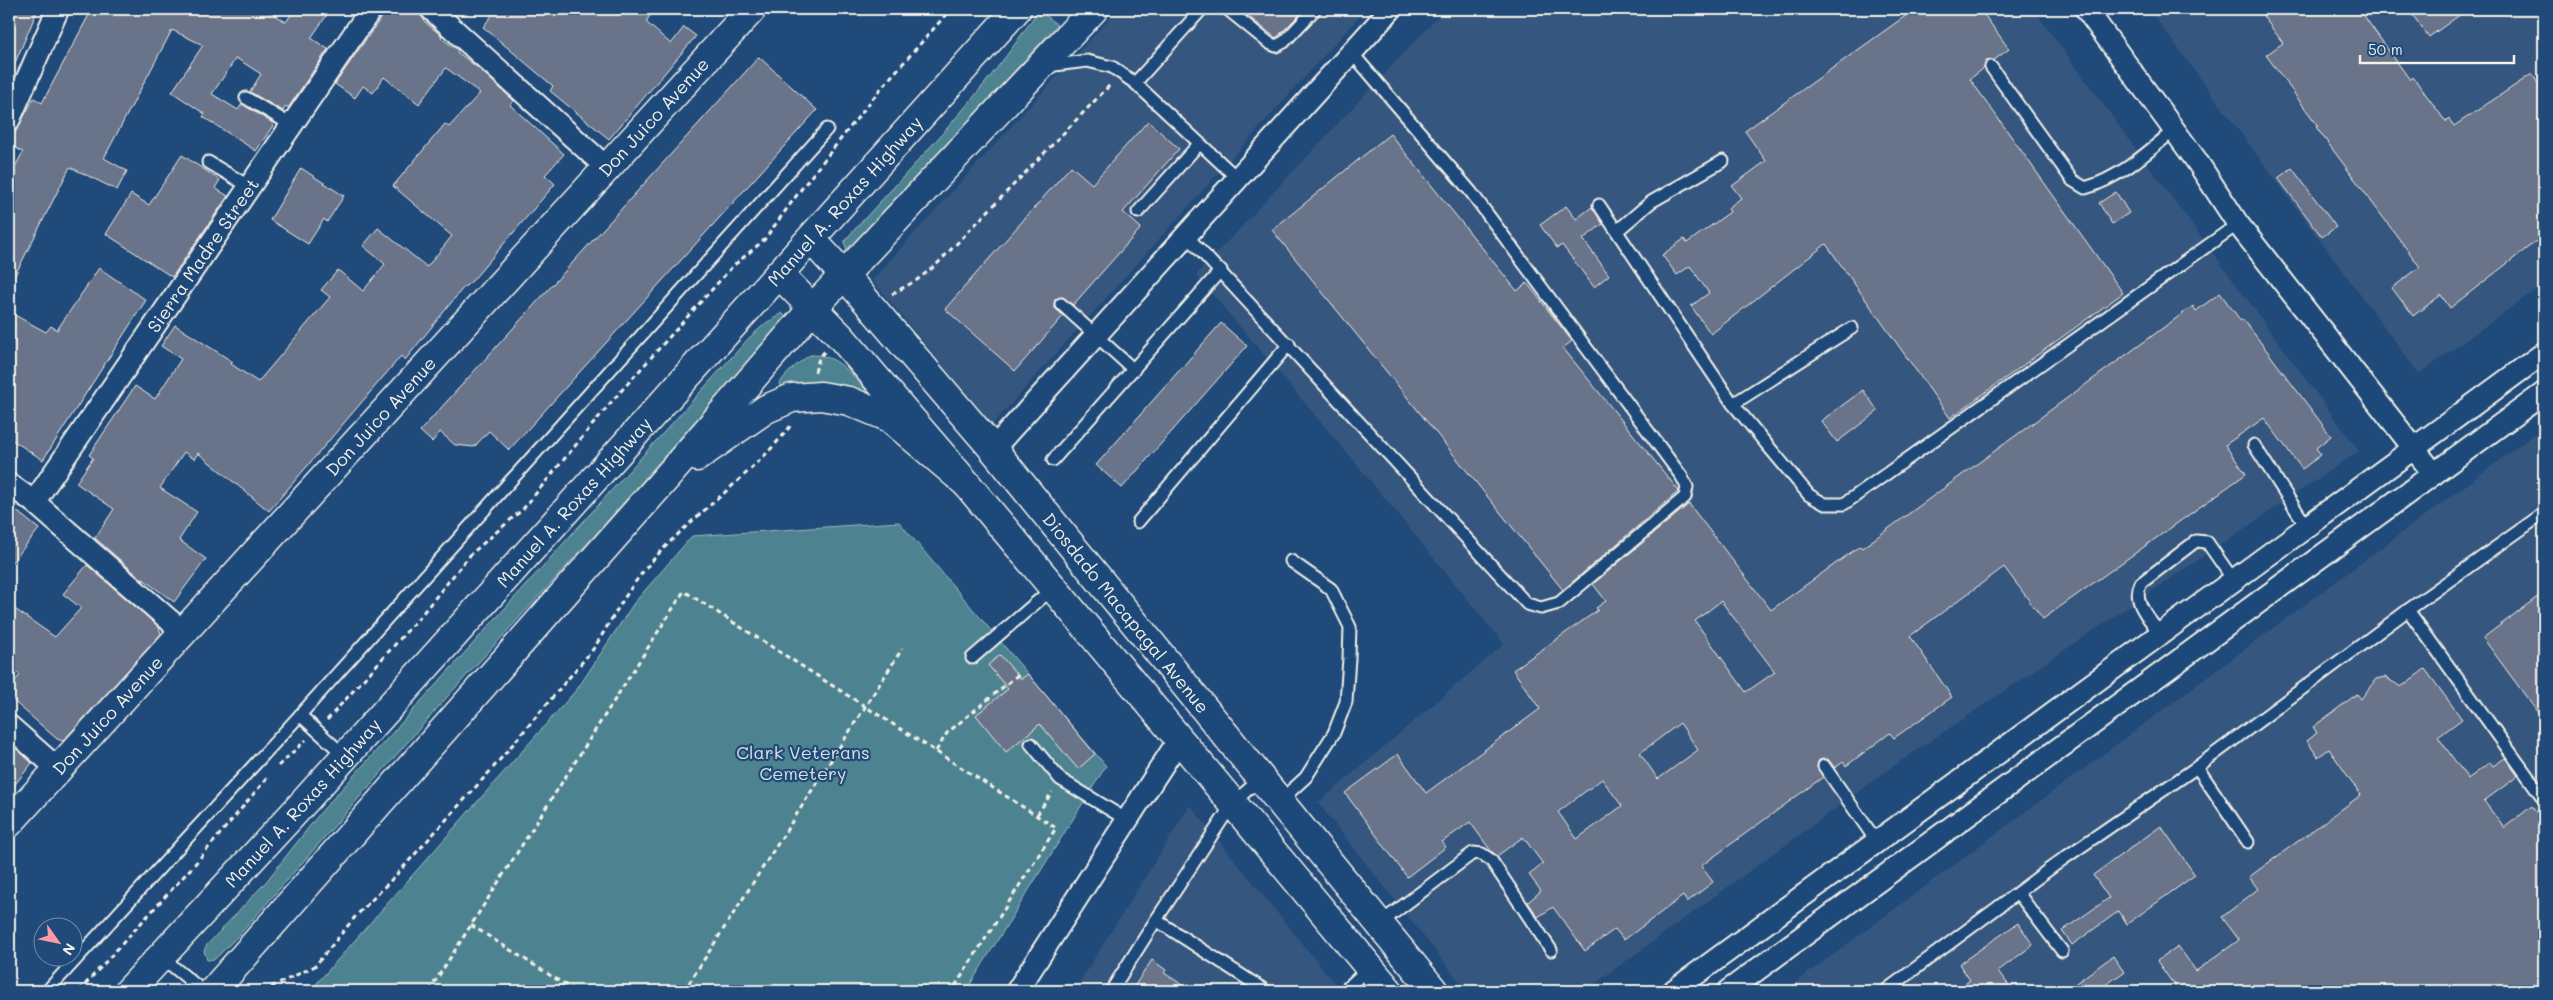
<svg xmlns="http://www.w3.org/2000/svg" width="2553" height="1000" viewBox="0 0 2553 1000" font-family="Mali,sans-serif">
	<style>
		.built { fill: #35567e }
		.green { fill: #4e8390; stroke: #a1babc }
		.building { fill: #697389; stroke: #f4f1e8; fill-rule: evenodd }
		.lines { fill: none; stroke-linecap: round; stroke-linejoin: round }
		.service-casing { stroke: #f4f1e8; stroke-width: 15 }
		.minor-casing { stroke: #f4f1e8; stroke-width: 25 }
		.secondary-casing { stroke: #f4f1e8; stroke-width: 31 }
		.primary-casing { stroke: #f4f1e8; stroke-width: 31 }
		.path { stroke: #f4f1e8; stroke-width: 3; stroke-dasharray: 5 4; stroke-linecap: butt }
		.service { stroke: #1f4a7a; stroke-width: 11 }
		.minor { stroke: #1f4a7a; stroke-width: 21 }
		.secondary { stroke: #1f4a7a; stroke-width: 28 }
		.primary { stroke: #1f4a7a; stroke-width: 28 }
		.labels { text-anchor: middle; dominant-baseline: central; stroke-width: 4.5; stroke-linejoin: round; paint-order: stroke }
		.street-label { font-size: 18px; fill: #f4f1e8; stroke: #1f4a7a }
		.park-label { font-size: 18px; fill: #dbe0db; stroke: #1f4a7a }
	</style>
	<rect width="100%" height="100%" fill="#1f4a7a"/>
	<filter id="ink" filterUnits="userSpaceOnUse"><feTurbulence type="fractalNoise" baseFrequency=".02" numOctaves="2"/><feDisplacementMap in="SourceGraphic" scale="10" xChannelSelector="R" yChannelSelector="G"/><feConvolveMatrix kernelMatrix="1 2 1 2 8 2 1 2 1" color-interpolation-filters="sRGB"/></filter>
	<g filter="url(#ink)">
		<g class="built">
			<path d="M1118,9H1366L992,425L872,280Z"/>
			<path d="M1445,9H2033L2359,451L1898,763L1585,991H1467L1318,803L1504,644L1364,473L1196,275Z"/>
			<path d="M2149,9H2544V284L2419,374Z"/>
			<path d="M2544,427V991H1784Z"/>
			<path d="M1190,805L1341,991H1074Z"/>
		</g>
		<g class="green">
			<path d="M1039,9L1057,25L850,250L847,249L844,243L846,239C914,164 984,94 1039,9Z"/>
			<path d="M782,313L786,317L784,320L595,535L448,696L241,933L215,959L207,960L204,951L206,946L265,883L320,813L749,338L766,323Z"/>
			<path d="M810,355C837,354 849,372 866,390V393L863,395L781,388L780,383C788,371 798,363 810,355Z"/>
			<path d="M899,522L1106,766L966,991H310L578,688L634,603L692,536Z"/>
		</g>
		<g class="building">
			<path d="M9,9H38L9,77Z"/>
			<path d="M92,9H266L286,22L295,9H331L311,38L328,49L288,108L286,106L283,111L250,92L261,74L236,58L212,94L238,110L242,104L274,124L256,151L203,117L205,114L172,92L203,45L172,30L104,158L127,171L117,190L70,167L9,287V178L23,152L9,144L34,98L42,103Z"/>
			<path d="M387,9H411L421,15L425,22L442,36L441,38L458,50L457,52L477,67L514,101L510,105L564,154L545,175L555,184L472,281L463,288L405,360L401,356L269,511L198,453L194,459L184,452L160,488L197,512L179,540L206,559L174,602L143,579L144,581L95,538L114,509L76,483L93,458L89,455L135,386L155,399L181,359L161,346L175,325L233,362L231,364L258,382L330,297L321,290L338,270L363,291L385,264L363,246L378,228L427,267L452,236L393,186L445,124L449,127L480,93L446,68L419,104L384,77L373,93L363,86L355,98L335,84Z"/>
			<path d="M497,9H654L646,22L671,44L684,27L696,36L609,139L550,91L553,86L483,27Z"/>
			<path d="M1239,9H1305L1276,38Z"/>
			<path d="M1915,9H1980L2009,49L1994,60L1986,61L1984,68L1970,79L2123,293L1950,418L1826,244L1711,334L1691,306L1709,293L1690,266L1677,275L1662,255L1684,239L1687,243L1730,212L1728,208L1741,198L1732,186L1766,161L1745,131Z"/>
			<path d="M2258,9H2359L2410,80L2413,77L2446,122L2449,119L2454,126L2532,74L2544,93V235L2450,308L2441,295L2413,316L2392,288L2420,267L2316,127L2318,126L2266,55L2283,43Z"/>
			<path d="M2408,9H2468L2429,37Z"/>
			<path d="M759,57L817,110L509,450L489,431L474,447L455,445L440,432L432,442L420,431Z"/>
			<path d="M1148,121L1179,149L1123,212L1141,228L1073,305L1063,297L1055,299L1054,307L1063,316L1015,371L945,309L1071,166L1092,184Z"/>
			<path d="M1390,134L1517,291L1527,283L1572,341L1563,348L1679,491L1563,590L1272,230Z"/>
			<path d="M182,155L220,180L215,188L228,196L172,277L106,234L131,194L149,205Z"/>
			<path d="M301,168L344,196L327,222L324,219L308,244L270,220Z"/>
			<path d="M2292,168L2336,227L2322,237L2278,178Z"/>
			<path d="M2116,192L2129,213L2112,224L2099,203Z"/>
			<path d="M1566,206L1576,219L1592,207L1603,224L1583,239L1609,275L1594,287L1562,245L1557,248L1540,225Z"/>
			<path d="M99,268L146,300L43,460L9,438V312L46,332L51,326L57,330Z"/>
			<path d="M2220,293L2241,321L2243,319L2331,436L2316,448L2321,455L2302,469L2264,418L2225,445L2246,474L2043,619L2004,567L1910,636L1952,697L1894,738L1890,733L1846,766L1843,762L1835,768L1828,759L1819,760L1817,767L1823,777L1701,866L1713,882L1687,902L1683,896L1624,940L1615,929L1585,951L1553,907L1538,917L1528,902L1541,891L1529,875L1543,864L1523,837L1497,856L1491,851L1470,822L1442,842L1446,847L1407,877L1345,793L1398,754L1426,793L1540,709L1513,670L1598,610L1596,608L1606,601L1593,584L1689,504L1771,610L1860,546L1862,548L2193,306L2196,311ZM1721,601L1775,672L1746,692L1695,621ZM1680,723L1698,750L1658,779L1640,753ZM1602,779L1622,806L1577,839L1558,812Z"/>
			<path d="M1221,323L1247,346L1122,488L1096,465Z"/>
			<path d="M1863,390L1878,411L1837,442L1821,421Z"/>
			<path d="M9,505L39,529L9,566Z"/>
			<path d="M87,565L159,627L161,634L63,741L57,739L9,697V688L20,675L9,668V605L55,637L81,608L63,594Z"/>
			<path d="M2544,592V721L2483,638Z"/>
			<path d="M1000,655L1021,679L1028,674L1095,754L1078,769L1040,724L1006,752L976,715L1008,689L988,665Z"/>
			<path d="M2425,669L2462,719L2438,737L2468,779L2490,762L2493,766L2505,758L2518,776L2484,801L2504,828L2532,806L2544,821V991H2178L2157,961L2178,946L2196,971L2239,940L2222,917L2258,889L2249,877L2361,795L2329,749L2318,757L2307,741L2317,733L2313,727L2357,694L2361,699L2376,679L2385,677L2401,687Z"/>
			<path d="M9,742L32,763L9,792Z"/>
			<path d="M2161,826L2195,875L2127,924L2119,911L2072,945L2062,931L2109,898L2093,875Z"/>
			<path d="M2018,923L2033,945L1998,971L2013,991H1955L1970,980L1959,964Z"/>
			<path d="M2113,956L2124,972L2097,991H2065Z"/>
			<path d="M1152,960L1166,970L1164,973L1192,991H1131Z"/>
		</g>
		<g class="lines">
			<defs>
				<g id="service">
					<path d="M1227,9L1269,43L1276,46L1284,42L1315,9"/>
					<path d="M1047,66L1087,61L1112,67L1135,83L1238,179"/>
					<path d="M1991,67L2072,180L2085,188C2120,178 2147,153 2174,130"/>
					<path d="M1135,83L1202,9"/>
					<path d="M246,98L293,126"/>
					<path d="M208,162L250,187"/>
					<path d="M1599,205L1733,404L1809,495L1825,504H1844L2238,224"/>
					<path d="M1138,212L1199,144"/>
					<path d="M1617,231L1651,202L1723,161"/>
					<path d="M1186,235L1527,604L1541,608L1559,603L1685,497L1687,487L1682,477L1471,192L1352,53"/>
					<path d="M1061,304L1134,370"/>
					<path d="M1733,404L1852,328"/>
					<path d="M2254,445L2307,527"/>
					<path d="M1053,460L1221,270"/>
					<path d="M1138,522L1289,344"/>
					<path d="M2408,610L2544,799"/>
					<path d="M2160,634C2150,619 2131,602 2141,583L2196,541L2207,542L2234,581"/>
					<path d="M972,658L1053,588"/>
					<path d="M300,715L345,756"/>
					<path d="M1031,744L1060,779L1127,820"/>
					<path d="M1824,766L1877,842"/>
					<path d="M2197,767L2248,842"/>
					<path d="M1280,801L1306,777L1334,733L1346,702L1349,658L1350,627L1331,589L1291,561"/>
					<path d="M2018,893L2062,951"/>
					<path d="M1156,920L1233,803L1260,779"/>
					<path d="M1379,924L1473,853L1482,854L1491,860L1551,950"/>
					<path d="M160,956L203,991"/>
					<path d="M47,991L300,715L827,129"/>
					<path d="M1111,991L1156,920L1266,991"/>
					<path d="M1344,991L1370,967"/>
					<path d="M1885,991L2063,859L2197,767L2408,610L2544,513"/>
				</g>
				<g id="minor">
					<path d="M431,9L606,167"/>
					<path d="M2086,9L2196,160L2238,224L2434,474"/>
					<path d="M9,120L58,9"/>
					<path d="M993,449L1391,9"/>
					<path d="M9,484L34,502L183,632"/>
					<path id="s1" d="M34,502L371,9"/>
					<path d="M9,726L59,770"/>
					<path d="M1017,991L1180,738"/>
					<path d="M1673,991L2544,353"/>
					<path d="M1728,991L2544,393"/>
				</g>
				<g id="secondary">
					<path id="s2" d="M811,239L844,275L993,449L1434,991"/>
					<path d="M779,274L841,337L966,483L1389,991"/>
					<path id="s3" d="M9,823L752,9"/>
				</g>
				<g id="primary">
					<path d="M697,457L766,409L792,398L821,396L849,401L890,418L966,483"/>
					<path id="s4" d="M129,991L295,812L1017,9"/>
					<path d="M213,991L666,478L813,308L1094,9"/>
				</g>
			</defs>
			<use href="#service" class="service-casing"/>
			<use href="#minor" class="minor-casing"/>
			<use href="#secondary" class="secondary-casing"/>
			<use href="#primary" class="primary-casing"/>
			<g class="path">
				<path d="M892,294L917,280L936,265L1110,85"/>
				<path d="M815,372L819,358L825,351"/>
				<path d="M327,720L417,620L471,554L523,509L613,400L732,267L764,240L805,184L882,87L951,9"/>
				<path d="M936,751L947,733L1019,674"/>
				<path d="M278,766L306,740"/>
				<path d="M1037,815L1052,792"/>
				<path d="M471,925L575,991"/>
				<path d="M79,991L194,865L267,778"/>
				<path d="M263,991L315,966L355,917L398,873L492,769L594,648C611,621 626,592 646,568C689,516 750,479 791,425"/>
				<path d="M429,991L684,591L1056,828L952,991"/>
				<path d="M684,991L902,649"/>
			</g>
			<use href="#service" class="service"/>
			<use href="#minor" class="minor"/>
			<use href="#secondary" class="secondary"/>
			<use href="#primary" class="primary"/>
		</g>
	</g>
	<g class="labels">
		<g class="street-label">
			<text stroke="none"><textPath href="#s3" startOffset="956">Don Juico Avenue</textPath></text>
			<text stroke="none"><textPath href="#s4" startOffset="1066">Manuel A. Roxas Highway</textPath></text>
			<text stroke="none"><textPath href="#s1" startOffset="299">Sierra Madre Street</textPath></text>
			<text stroke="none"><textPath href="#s3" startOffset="551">Don Juico Avenue</textPath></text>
			<text stroke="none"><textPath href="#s4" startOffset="661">Manuel A. Roxas Highway</textPath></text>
			<text stroke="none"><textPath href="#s2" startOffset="489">Diosdado Macapagal Avenue</textPath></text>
			<text stroke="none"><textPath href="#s3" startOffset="146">Don Juico Avenue</textPath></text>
			<text stroke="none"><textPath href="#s4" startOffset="256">Manuel A. Roxas Highway</textPath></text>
		</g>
		<g class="park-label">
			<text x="803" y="752">Clark Veterans<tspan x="803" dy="21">Cemetery</tspan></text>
		</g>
	</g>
	<rect width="2553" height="1000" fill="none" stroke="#1f4a7a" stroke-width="30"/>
	<rect x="15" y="15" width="2523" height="970" fill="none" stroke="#f4f1e8" stroke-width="2" filter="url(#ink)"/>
	<g transform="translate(58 942) rotate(123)"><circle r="24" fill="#1f4a7a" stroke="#748da6"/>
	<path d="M0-4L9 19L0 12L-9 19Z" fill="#ff9aa2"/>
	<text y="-8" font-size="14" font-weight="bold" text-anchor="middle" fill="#f4f1e8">N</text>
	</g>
	<path d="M2360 55v8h154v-8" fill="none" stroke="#f4f1e8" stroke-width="2.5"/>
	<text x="2368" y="55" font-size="15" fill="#f4f1e8" stroke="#1f4a7a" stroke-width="4" paint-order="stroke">50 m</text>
</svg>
